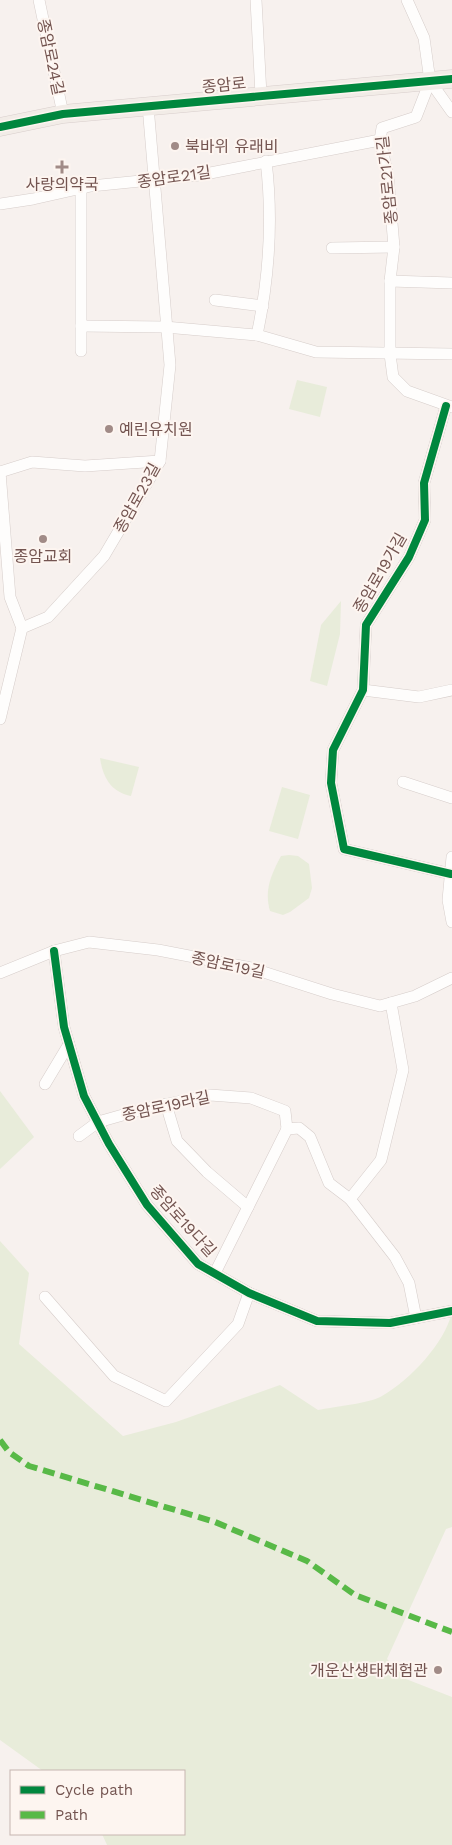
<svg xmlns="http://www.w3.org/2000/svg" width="452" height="1845" viewBox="0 0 452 1845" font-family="'Work Sans','Noto Sans KR',sans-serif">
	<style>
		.green { fill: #e8ecda }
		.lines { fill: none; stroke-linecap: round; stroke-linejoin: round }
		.minor-casing { stroke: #d6cdca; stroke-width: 12 }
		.primary-casing { stroke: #d8cecc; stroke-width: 19 }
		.minor { stroke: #fefdfc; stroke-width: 11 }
		.primary { stroke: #f2ece7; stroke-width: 18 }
		.quiet { stroke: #58b947; stroke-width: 6; stroke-dasharray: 12 6; stroke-linecap: butt }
		.cycleway-casing { stroke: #fdf5f0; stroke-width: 11 }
		.cycleway { stroke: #00873e; stroke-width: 8 }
		.poi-dot { fill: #a18b87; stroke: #fdf5f0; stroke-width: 2 }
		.labels { text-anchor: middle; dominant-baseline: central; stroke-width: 4; stroke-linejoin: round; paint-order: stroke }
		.street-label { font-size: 16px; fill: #735450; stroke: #fdf5f0 }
		.poi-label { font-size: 16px; fill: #735450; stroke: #fdf5f0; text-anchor: start }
	</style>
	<rect width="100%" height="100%" fill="#f7f1ee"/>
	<g class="green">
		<path d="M297,380L327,387L320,417L289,409Z"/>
		<path d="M341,601L340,634L327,686L310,681L321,625Z"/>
		<path d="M100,758L139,767L131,796C111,792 103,778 100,758Z"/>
		<path d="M282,787L310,795L298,839L269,831Z"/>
		<path d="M289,855L298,856L309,864L312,888L309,898L290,912L283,915L270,911C264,890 271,875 281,856Z"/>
		<path d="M0,1091L34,1137L0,1169Z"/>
		<path d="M0,1241L29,1273L19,1344L123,1436L176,1422L280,1385L318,1410C333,1407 371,1403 382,1396C410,1380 445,1343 452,1312V1527L446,1529L387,1659L406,1679L452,1697V1845H107L102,1834H184V1771H43L0,1740Z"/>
	</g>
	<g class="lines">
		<defs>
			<g id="minor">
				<path d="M39,0L63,114"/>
				<path d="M256,0L261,95"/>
				<path d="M407,0L424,38L430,81L452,112"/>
				<path d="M430,81L416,117L382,128L380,140L388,176L394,247L390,281V354L393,377L407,391L452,407"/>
				<path d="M81,189V351"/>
				<path d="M0,204L33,199L91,186L200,175L380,140"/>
				<path d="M332,248L394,247"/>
				<path d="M390,281L452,283"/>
				<path d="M215,300L263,306"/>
				<path d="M81,326L165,327L257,335L316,352L452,354"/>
				<path d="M257,335C269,278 273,219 266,161"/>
				<path d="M446,406L424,483L425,520L409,557L366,625L363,690L333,750L331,783L344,849L451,874"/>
				<path d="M0,472L10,597L22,628L0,719"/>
				<path d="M0,472L32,462L85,466L160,461"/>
				<path d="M22,628L48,617L104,556L160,461L170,365L148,106"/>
				<path d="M363,690L419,697L452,690"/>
				<path d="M403,782L452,798"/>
				<path d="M452,857L448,900L452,922"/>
				<path d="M54,951L64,1027L84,1096L109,1144L147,1205L198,1264L249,1293L317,1321L390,1323L452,1311"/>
				<path d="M0,973L54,951L89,942L158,950L251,968L332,994L380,1006L415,996L452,978"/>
				<path d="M45,1084L69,1044"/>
				<path d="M166,1104L177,1141L207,1172L248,1207"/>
				<path d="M287,1129L299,1128L310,1137L329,1183L350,1199L381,1160L403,1070L391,1003"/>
				<path d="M79,1136L98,1122L144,1109L210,1095L251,1098L285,1111L287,1129"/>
				<path d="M350,1199L395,1257L409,1283L416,1318"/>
				<path d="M215,1273L287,1129"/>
				<path d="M45,1297L114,1376L166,1401L238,1324L249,1293"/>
			</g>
			<path id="primary" d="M0,127L63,114L452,79"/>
		</defs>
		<use href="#minor" class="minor-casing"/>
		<use href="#primary" class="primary-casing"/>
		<use href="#minor" class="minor"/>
		<use href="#primary" class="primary"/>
		<path class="quiet" d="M0,1440L9,1452L29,1466L215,1522L307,1561L355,1595L452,1632"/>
		<defs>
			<g id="cycleway">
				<path d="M0,127L63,114L452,79"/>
				<path d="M446,406L424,483L425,520L409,557L366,625L363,690L333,750L331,783L344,849L451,874"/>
				<path d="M54,951L64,1027L84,1096L109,1144L147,1205L198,1264L249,1293L317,1321L390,1323L452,1311"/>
			</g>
		</defs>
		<use href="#cycleway" class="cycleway-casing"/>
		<use href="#cycleway" class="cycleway"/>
	</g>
	<g class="poi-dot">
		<circle cx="175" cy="146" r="5"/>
		<path d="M59.5 159.5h5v5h5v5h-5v5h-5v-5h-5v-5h5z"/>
		<circle cx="109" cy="429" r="5"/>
		<circle cx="43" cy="539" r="5"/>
		<circle cx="438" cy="1670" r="5"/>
	</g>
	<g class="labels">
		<g class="street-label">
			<text transform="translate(51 57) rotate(78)">종암로24길</text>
			<text transform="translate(224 85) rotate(-6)">종암로</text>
			<text transform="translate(174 177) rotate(-8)">종암로21길</text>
			<text transform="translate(387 180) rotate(-96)">종암로21가길</text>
			<text transform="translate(137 498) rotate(-61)">종암로23길</text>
			<text transform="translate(380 573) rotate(-60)">종암로19가길</text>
			<text transform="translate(228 965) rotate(12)">종암로19길</text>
			<text transform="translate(166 1106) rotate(-12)">종암로19라길</text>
			<text transform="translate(183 1221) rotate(48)">종암로19다길</text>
		</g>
		<g class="poi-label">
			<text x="185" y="146">북바위 유래비</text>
			<text x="62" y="184" text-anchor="middle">사랑의약국</text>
			<text x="119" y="429">예린유치원</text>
			<text x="43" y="556" text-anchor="middle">종암교회</text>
			<text x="428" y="1670" text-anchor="end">개운산생태체험관</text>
		</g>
	</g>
	<rect x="10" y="1770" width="175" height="65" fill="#fdf5f0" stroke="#c6b5b0"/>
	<rect x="20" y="1786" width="25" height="8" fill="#00873e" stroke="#c6b5b0"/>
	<text x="55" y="1795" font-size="15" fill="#735450">Cycle path</text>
	<rect x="20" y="1811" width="25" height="8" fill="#58b947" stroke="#c6b5b0"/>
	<text x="55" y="1820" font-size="15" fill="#735450">Path</text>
</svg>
